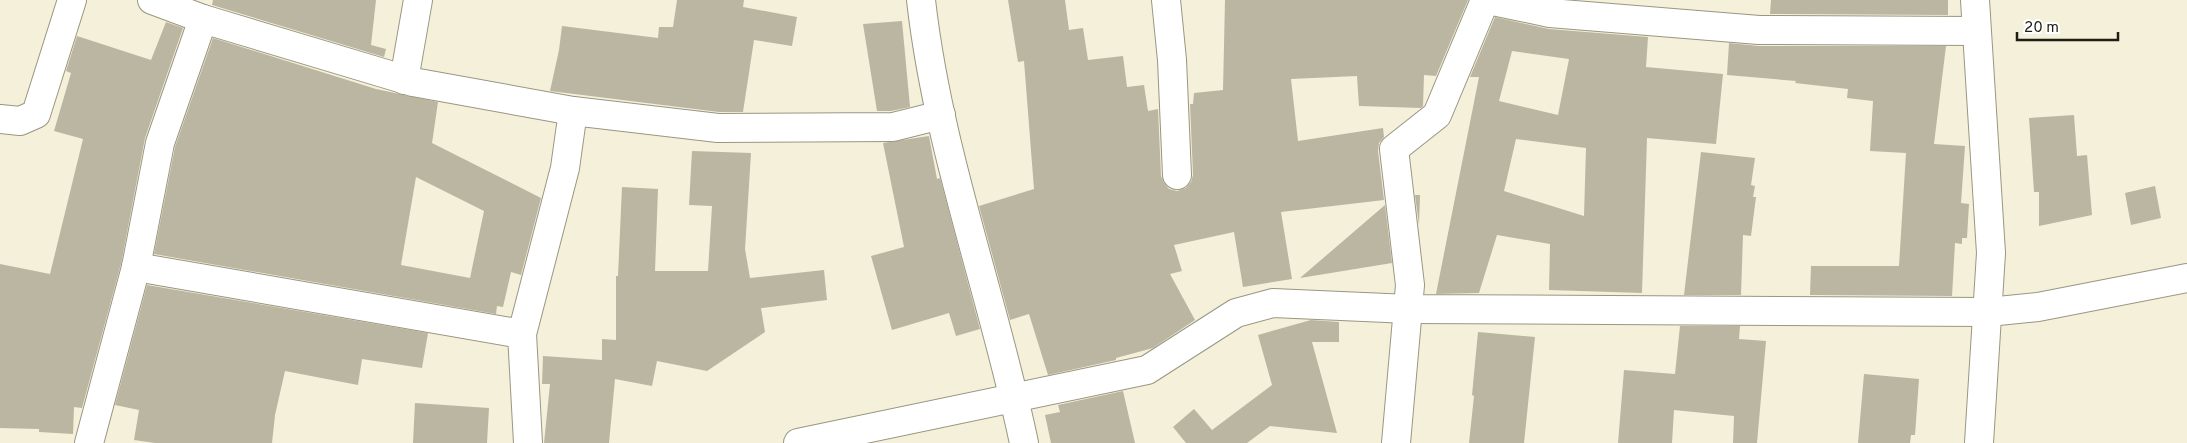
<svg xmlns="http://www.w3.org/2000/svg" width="2187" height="443" viewBox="0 0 2187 443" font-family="Overpass,sans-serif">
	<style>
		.building { fill: #bab6a1; fill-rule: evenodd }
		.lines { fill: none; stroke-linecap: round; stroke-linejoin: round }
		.minor-casing { stroke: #9a9682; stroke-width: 30 }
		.minor { stroke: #fff; stroke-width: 28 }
	</style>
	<rect width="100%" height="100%" fill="#f4f0d9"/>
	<g class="building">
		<path d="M213,0H376L371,45L386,49L384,57L212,5Z"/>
		<path d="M677,0H744L743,7L797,17L792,46L754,40L743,112H719L550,91L559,50L562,26L658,38L659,27H673Z"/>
		<path d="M1008,0H1065L1069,30L1083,28L1088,60L1123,56L1127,87L1144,85L1148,111L1158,109L1161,176L1164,183L1169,189L1177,191L1186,188L1191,182L1193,175L1190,104H1193L1194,93L1223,90L1225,0H1468L1436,76L1424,75L1423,106L1421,108L1359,106L1357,76L1291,79L1298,141L1383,128L1384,137L1379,143L1378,151L1384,200L1281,212L1292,279L1243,287L1234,232L1174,245L1182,271L1170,274L1195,320L1153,348L1116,358V360L1048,375L1029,314L1010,320L979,206L1034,189L1024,61L1018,62Z"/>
		<path d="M1771,0H1948V15L1770,14Z"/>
		<path d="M1495,17L1549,29L1648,37L1646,67L1723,74L1716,144L1647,138L1642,293L1549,290L1550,244L1497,235L1479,293L1436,294L1479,77H1470ZM1512,51L1569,59L1558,115L1499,101ZM1516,139L1586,148L1584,216L1504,191Z"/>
		<path d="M902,21L910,107L891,111H877L863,24Z"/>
		<path d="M166,22L183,28L145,138L121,264L82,408L74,407L73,434L39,432V429L0,428V264L50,274L83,139L54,131L71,73L66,71L77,36L151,60Z"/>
		<path d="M213,38L376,89L438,102L432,143L541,198L521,275L511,272L503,307L497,306L496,314L154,254L175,147ZM416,177L484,211L470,278L401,265Z"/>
		<path d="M1729,43L1759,46H1946L1934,144L1965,146L1961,203L1969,204L1967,238H1962V244L1955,243L1952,296L1810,295L1811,266H1899L1906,153L1870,151L1873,101L1847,98L1848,89L1795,83L1796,81L1727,75Z"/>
		<path d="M2074,115L2077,156L2087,155L2092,215L2039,226V192H2034L2029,118Z"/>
		<path d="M929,136L937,179L940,178L980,329L956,336L949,313L892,330L871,256L904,247L883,143Z"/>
		<path d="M692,151L751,153L745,249L750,278L824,270L827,300L761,308L765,332L707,371L657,361L652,386L615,379L609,443H544L550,384H542L543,356L602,360V339L616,340V276H618L622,187L658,189L655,271H708L712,206L689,205Z"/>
		<path d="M1701,152L1755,158L1751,185L1755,186L1753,197H1756L1751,236L1743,235L1741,295H1684Z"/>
		<path d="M2155,186L2161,218L2131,225L2125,193Z"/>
		<path d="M1415,195H1420L1419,225Z"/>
		<path d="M1385,205L1392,263L1300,278Z"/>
		<path d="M147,285L428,333L422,368L362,359L358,385L285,371L275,415L272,443H155L134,440L139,410L115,405Z"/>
		<path d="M1311,320L1339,322V342H1312L1337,433L1270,426L1247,443H1186L1173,427L1194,409L1212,430L1272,385L1258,335Z"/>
		<path d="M1680,326H1740L1739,339L1766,341L1757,443H1733L1734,416L1674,410L1672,443H1618L1624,370L1675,374Z"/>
		<path d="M1478,332L1535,337L1524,443H1469L1474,396L1472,395Z"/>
		<path d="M1864,374L1919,379L1915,435H1911L1910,443H1858Z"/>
		<path d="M1123,391L1135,443H1051L1045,415L1060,412L1058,405Z"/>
		<path d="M415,403L489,408L487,443H413Z"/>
	</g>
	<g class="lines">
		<defs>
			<g id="minor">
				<path d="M152,0L203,19L413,82L573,111"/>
				<path d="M921,0C938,151 993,295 1024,443"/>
				<path d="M1166,0L1172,60L1177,175"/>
				<path d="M1488,0L1550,13L1759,30L1976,31"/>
				<path d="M1975,0L1991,253L1979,443"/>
				<path d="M404,80L418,0"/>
				<path d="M0,119L20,121L36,114L72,0"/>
				<path d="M136,267L522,334"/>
				<path d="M89,443L136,267L160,143L203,19"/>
				<path d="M528,443L522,334L565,168L573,111L718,128L893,127L941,115"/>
				<path d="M798,443L1147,370L1236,313L1273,303L1409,309L1988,312L2038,307L2187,278"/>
				<path d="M1396,443L1410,285L1394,149L1437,115L1485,0"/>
			</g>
		</defs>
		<use href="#minor" class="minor-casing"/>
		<use href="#minor" class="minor"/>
	</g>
	<path d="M2017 32v8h101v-8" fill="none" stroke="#1f1d15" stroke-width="2.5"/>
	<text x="2024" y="32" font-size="15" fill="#1f1d15" stroke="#ffffff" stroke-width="4" paint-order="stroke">20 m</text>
</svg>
